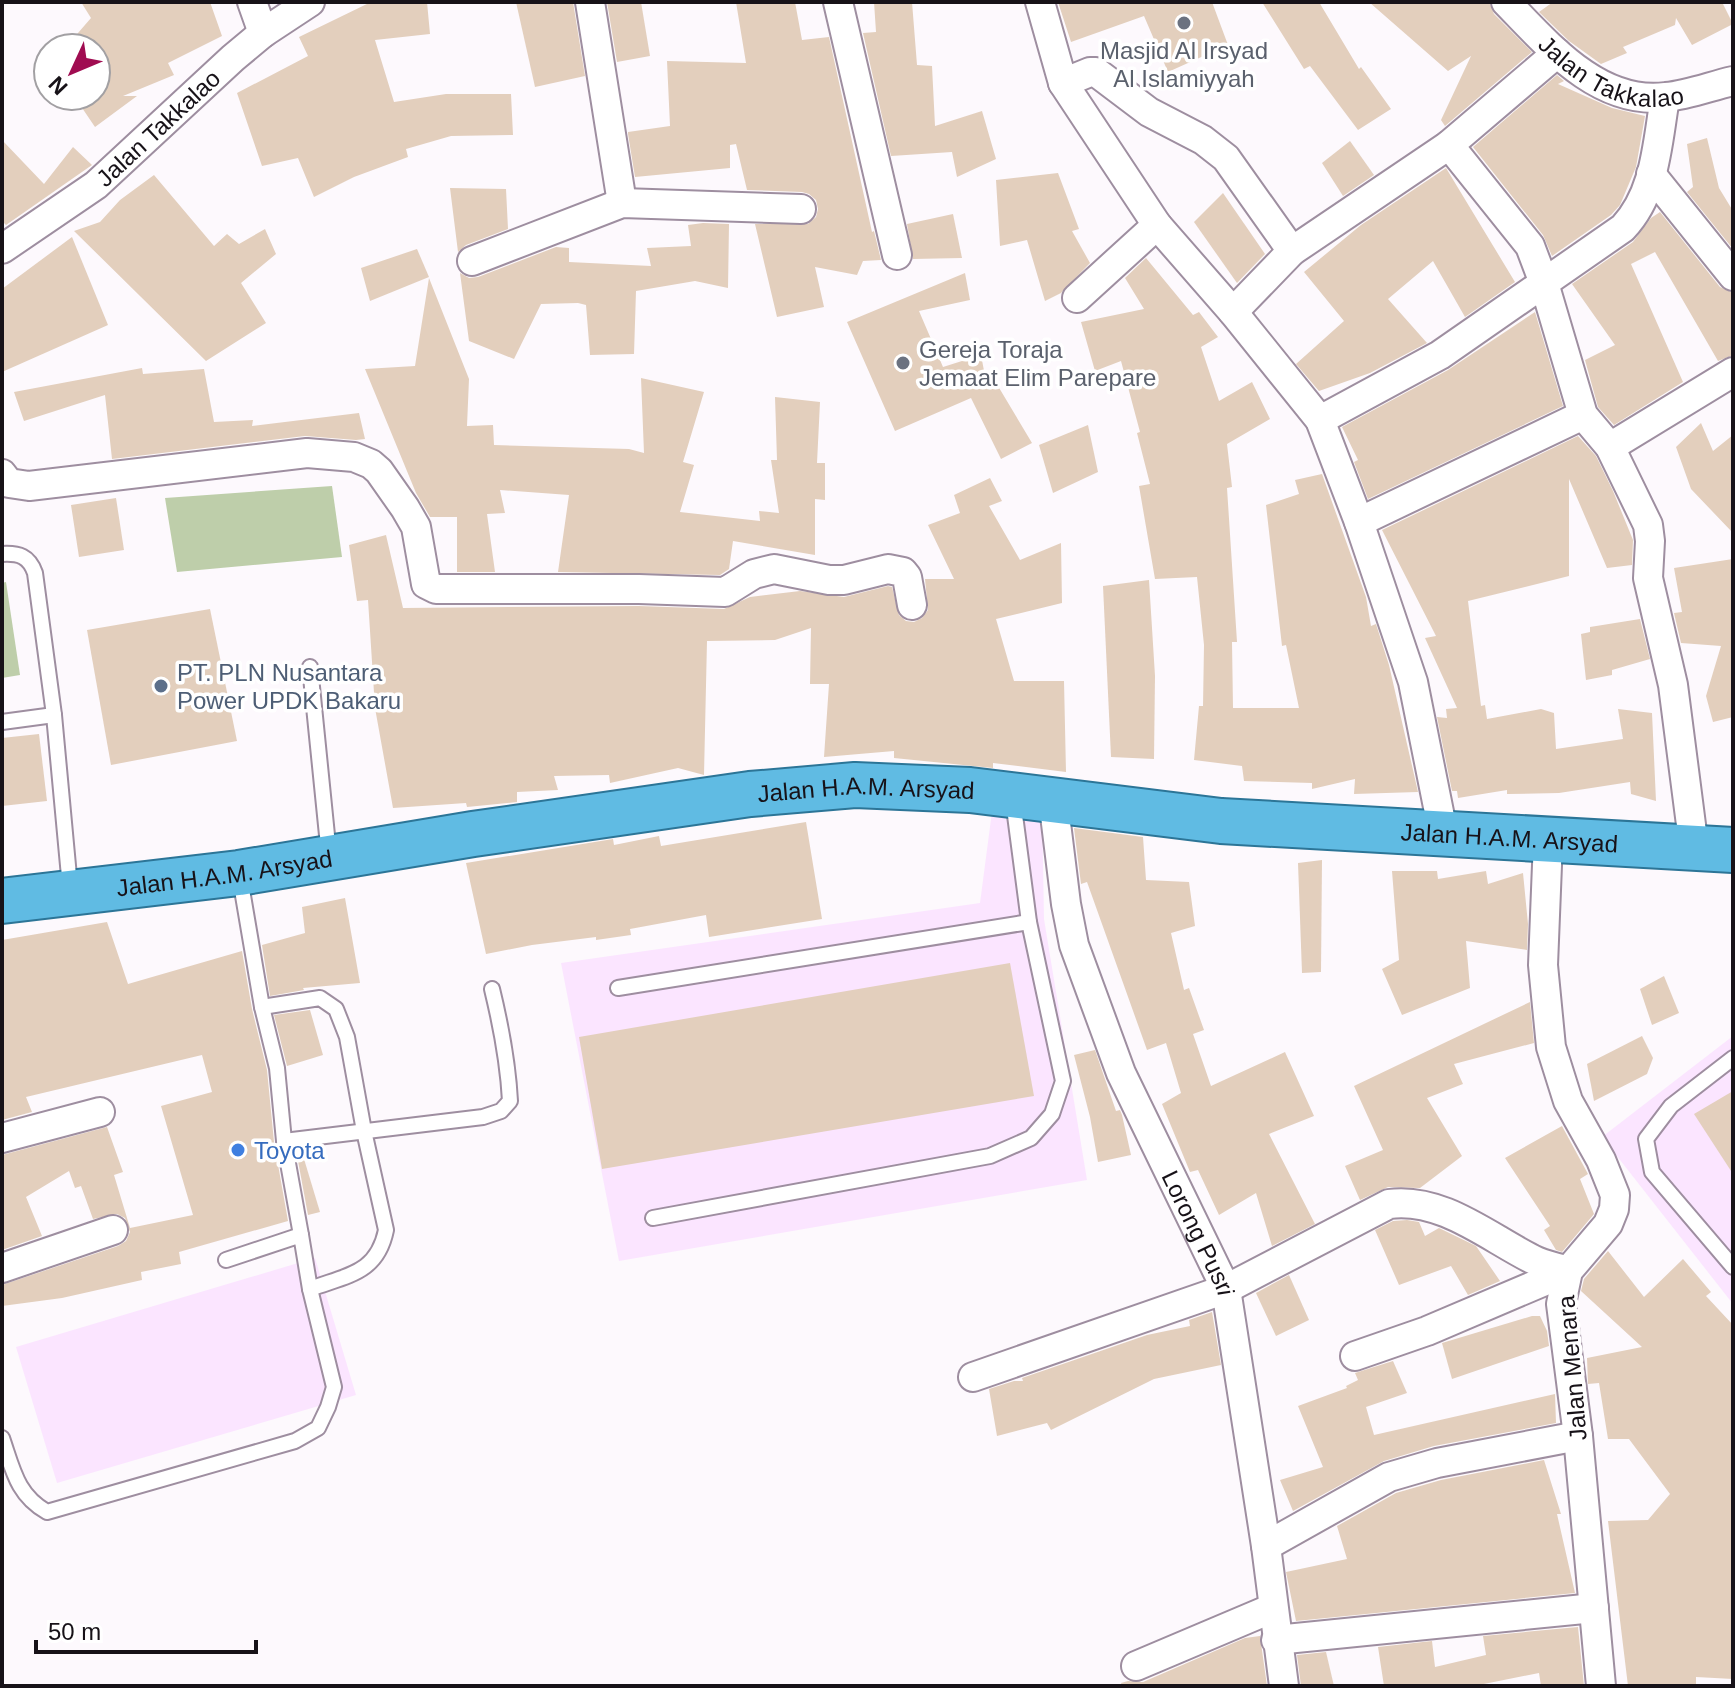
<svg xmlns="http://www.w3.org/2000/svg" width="1735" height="1688" viewBox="0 0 1735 1688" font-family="Helvetica,sans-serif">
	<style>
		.built { fill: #fbe5ff }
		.green { fill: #beceaa }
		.building { fill: #e3cfbd }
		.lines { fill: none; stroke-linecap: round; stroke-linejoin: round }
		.service-casing { stroke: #9e8ea0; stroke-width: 18 }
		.minor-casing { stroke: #9e8ea0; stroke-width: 32 }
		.trunk-casing { stroke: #2c7597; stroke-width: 48 }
		.service { stroke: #fff; stroke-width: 14 }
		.minor { stroke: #fff; stroke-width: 28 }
		.trunk { stroke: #60bbe3; stroke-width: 44 }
		.worship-dot { fill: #6b7280; stroke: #fff; stroke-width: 3 }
		.service-dot { fill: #5c6f8a; stroke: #fff; stroke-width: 3 }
		.shop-dot { fill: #3f7fe0; stroke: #fff; stroke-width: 3 }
		.labels { text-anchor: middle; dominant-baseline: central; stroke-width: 7; stroke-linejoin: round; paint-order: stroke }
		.worship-label { font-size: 24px; fill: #5b616d; stroke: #fff }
		.street-label { font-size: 24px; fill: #171218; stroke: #fff }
		.service-label { font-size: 24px; fill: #4e5e75; stroke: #fff; text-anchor: start }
		.shop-label { font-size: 24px; fill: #366cbe; stroke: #fff; text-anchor: start }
	</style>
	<rect width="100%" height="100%" fill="#fdf9fd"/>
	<g class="built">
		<path d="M993,804L1042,807L1044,919L1087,1180L619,1261L561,963L980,903Z"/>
		<path d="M1733,1036V1304L1602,1137Z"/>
		<path d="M315,1258L356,1395L57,1483L16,1347Z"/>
	</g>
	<g class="green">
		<path d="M332,486L342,557L177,572L165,498Z"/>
		<path d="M6,582L20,675L2,678V583Z"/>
	</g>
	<g class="building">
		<path d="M81,2H210L222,36L168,63L174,75L123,96H137L95,127L74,96H96V48H65L91,18Z"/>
		<path d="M371,2H427L430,34L375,40L394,102L446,94H511L513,135L451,136L406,149L408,157L354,177L314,197L298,158L262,166L237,93L308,56L299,37Z"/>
		<path d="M516,2H573L585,76L535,87Z"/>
		<path d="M607,2H641L650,56L617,62Z"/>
		<path d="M736,2H795L802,40L829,37L872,232L874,231L881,260L863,261L857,275L815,267L824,307L777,317L755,224H808L816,217L818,209L816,200L809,194L802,192L747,190L736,144L730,145V168L635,177L628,134V132L670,126L667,61L746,63Z"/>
		<path d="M874,2H912L917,65L932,66L935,126L982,111L996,159L957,177L952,152L891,156L863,33L876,32Z"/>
		<path d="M1058,2H1212L1228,45L1168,72L1144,16L1071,42Z"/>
		<path d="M1262,2H1319L1359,69L1361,67L1391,109L1358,130L1310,66L1304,69Z"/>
		<path d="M1369,2H1489L1494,14L1532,52L1445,126L1441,120L1471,56L1448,71Z"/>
		<path d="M1553,2H1722L1733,24L1692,45L1676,18L1675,25L1623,47L1627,53L1601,64L1569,41L1539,12Z"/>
		<path d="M1557,75L1564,81L1558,84L1612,108L1645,116L1636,167L1620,205L1611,215L1552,256L1543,235L1473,147Z"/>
		<path d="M1707,138L1719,188L1733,211V249L1687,192L1693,187L1687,144Z"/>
		<path d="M2,140L44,184L73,147L92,165L6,225L2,221Z"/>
		<path d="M1350,141L1374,175L1343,196L1322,163Z"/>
		<path d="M1446,168L1515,282L1465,317L1433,261L1388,299L1427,343L1370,373L1319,391L1296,364L1344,321L1304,272L1361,225Z"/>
		<path d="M1058,173L1079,229L1072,231L1090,263L1061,293L1045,301L1027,240L1000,246L996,180Z"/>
		<path d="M154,175L214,246L227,234L239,244L265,229L276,254L241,283L266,323L206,361L74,231L100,222L120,200Z"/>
		<path d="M450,188L506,189L508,229L466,245L458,252Z"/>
		<path d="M1223,193L1265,254L1237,283L1194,222Z"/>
		<path d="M1660,212L1720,287L1733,293V355L1718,361L1655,252L1631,264L1683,382L1614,425L1598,407L1585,360L1615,345L1572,284L1633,242L1651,218Z"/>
		<path d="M953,214L962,258L913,259L907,224Z"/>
		<path d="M703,223L729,224L728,288L695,281L636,291L634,354L590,355L586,305L578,303L541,304L514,359L469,341L460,273L469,278L478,277L556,247L569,248V262L651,266L647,248L691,246L688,225Z"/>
		<path d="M72,237L108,325L2,372V289Z"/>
		<path d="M417,249L429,277L370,301L361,268Z"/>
		<path d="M1146,258L1193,315L1199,312L1218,337L1201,347L1219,401L1252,382L1270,419L1227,444L1232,487L1227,488L1237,642H1232L1233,708H1299L1286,645L1282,646L1266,505L1299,494L1295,480L1322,474L1366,597L1371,626L1376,624L1389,665L1418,792L1354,794L1355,779L1312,789V783L1244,781L1242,766L1194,760L1199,706H1203L1204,645L1197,577L1155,579L1139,486L1150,484L1137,433L1140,432L1121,361L1095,371L1081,322L1144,309L1125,278Z"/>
		<path d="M965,273L970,300L919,311L943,367L981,355L985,376H992L1032,443L1001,459L971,398L895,431L847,322Z"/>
		<path d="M429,278L469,379L467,426L493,425L494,445L629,449L644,453L641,378L704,392L683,462L694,465L680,512L760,521L759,511L779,513L771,460H777L775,397L820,402L817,463H825V500L815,499V555L733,541L729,569L720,575L558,572L569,495L500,490L505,513L487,514L495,572H457V517H430L416,493L365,369L415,366Z"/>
		<path d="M1535,312L1563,406L1368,499L1354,462L1358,460L1342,427L1448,370Z"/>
		<path d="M142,368L143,374L204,369L214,422L253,420L252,426L359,413L365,439L356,440L305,436L112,459L105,395L24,421L14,392Z"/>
		<path d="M1701,423L1713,451L1733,435V533L1691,489L1676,447Z"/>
		<path d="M1088,425L1098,472L1053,493L1039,445Z"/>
		<path d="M1578,436L1596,456L1613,491L1633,540L1632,565L1607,568L1569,479V576L1468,601L1481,706L1485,705L1487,719L1541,709L1554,713L1556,749L1623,739L1618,709L1652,713L1656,801L1631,794L1630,782L1559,793L1507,794V790L1458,798L1457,791H1452L1437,717L1447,718L1446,709L1457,708L1425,638L1436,636L1382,530Z"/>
		<path d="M990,478L1002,501L989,506L1020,560L1061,543L1062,603L996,619L1014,681H1064L1066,772L993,763V768L894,758V751L824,757L829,684H810L811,628L775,640L707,641L704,775L678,768L610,783L609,775L554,776L558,790L517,792V802L467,807L466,803L393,808L375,708L368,600L357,601L349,545L386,535L403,608L639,606L724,609L750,597L800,591L844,597L888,586L892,587L899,615L906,621L914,622L922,618L928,610L925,579H954L928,525L960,513L954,495Z"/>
		<path d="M116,498L124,550L79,557L71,505Z"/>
		<path d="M1733,559V717L1713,722L1706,696L1721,646L1681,643L1674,613L1682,612L1674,568Z"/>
		<path d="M1149,580L1155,676L1154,759L1111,757L1103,586Z"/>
		<path d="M210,609L237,741L111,765L87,630Z"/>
		<path d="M1640,619L1650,659L1612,670V675L1586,680L1581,634L1590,632V627Z"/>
		<path d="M39,734L47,801L2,806V738Z"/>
		<path d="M806,822L822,919L709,937L706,915L630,929L631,935L596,940V937L532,945L486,954L466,863L613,839L614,845L659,836L661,846Z"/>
		<path d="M1074,828L1143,837L1146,880L1189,882L1195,926L1171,933L1184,990L1189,988L1204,1030L1193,1034L1211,1086L1285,1052L1314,1116L1269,1134L1315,1224L1272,1246L1256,1193L1219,1215L1198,1170L1190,1172L1162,1104L1181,1093L1166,1043L1147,1050L1087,882L1081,884Z"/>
		<path d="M1322,860L1321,972L1302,973L1298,863Z"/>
		<path d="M1392,871H1437L1438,879L1486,871L1488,884L1523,873L1528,924L1527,950L1466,941L1470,988L1402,1015L1382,969L1399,960Z"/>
		<path d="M345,898L360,983L303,988L304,990L270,996L262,945L305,933L302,907Z"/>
		<path d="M107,922L128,984L242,951L252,1009L267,1070L274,1142L288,1221L179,1252L181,1264L141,1272L142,1280L62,1298L2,1306V1285L118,1246L126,1241L130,1232L125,1218L117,1214L93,1219L81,1186L75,1188L69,1171L26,1197L42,1236L2,1250V1155L107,1127L123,1172L114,1175L130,1228L193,1215L161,1106L212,1092L202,1055L26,1097L32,1112L2,1120V940Z"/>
		<path d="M1010,963L1034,1096L602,1169L579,1037Z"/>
		<path d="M1664,976L1679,1013L1652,1025L1640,989Z"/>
		<path d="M1530,1002L1534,1043L1454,1064L1463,1084L1427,1098L1462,1156L1420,1188L1388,1187L1360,1200L1345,1166L1383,1150L1354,1086Z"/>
		<path d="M310,1010L323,1055L287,1066L274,1015Z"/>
		<path d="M1642,1036L1653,1058L1647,1074L1594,1101L1587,1064Z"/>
		<path d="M1095,1050L1116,1111L1120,1110L1122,1115L1131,1155L1098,1162L1090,1117L1074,1055Z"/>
		<path d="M1733,1091V1174L1694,1114Z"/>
		<path d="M1562,1126L1588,1174L1580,1179L1594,1214L1562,1252L1556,1250L1544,1230L1550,1226L1505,1158Z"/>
		<path d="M301,1149L320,1212L308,1215L296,1150Z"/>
		<path d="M1407,1220L1419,1222L1425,1236L1439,1228L1476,1246L1500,1281L1468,1295L1451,1266L1399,1285L1375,1230L1393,1221Z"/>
		<path d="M1608,1251L1644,1297L1683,1259L1711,1292L1706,1296L1733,1325V1679L1696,1677V1686H1628L1608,1521L1648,1520L1670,1494L1629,1439H1608L1599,1383L1588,1384L1587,1358L1642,1347L1581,1291L1584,1279Z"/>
		<path d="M1289,1275L1309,1320L1276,1336L1256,1293Z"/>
		<path d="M1212,1312L1221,1365L1154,1379L1051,1430L1047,1423L997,1436L989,1389L1014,1381H1023L1022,1378L1147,1335L1190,1326L1189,1320Z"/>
		<path d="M1532,1316H1540L1547,1331L1549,1346L1452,1379L1442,1343Z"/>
		<path d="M1393,1361L1407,1393L1366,1407L1374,1435L1555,1394L1556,1423L1434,1446L1384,1461L1293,1511L1280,1480L1323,1467L1298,1406L1347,1388L1346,1386L1358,1380L1355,1373Z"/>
		<path d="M1544,1460L1561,1514H1557L1575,1593L1296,1621L1286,1572L1347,1559L1337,1526L1396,1493L1441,1480Z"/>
		<path d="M1578,1627L1584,1686H1541L1539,1673L1474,1686H1384L1378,1647L1432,1641L1435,1667L1486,1655L1483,1636Z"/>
		<path d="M1260,1636L1267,1686H1122L1121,1683L1128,1681L1143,1682L1245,1638Z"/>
		<path d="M1326,1652L1334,1686H1301L1297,1655Z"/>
	</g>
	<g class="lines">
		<defs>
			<g id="service">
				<path d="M2,554C19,553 29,556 35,573L54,715L70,887"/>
				<path d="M310,667L329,855"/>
				<path d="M2,722L54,715"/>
				<path d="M240,878L262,1007L277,1068L284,1141L301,1235"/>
				<path d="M618,988L1029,922"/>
				<path d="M1733,1058L1671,1106L1646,1139L1652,1172L1733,1267"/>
				<path d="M284,1141L483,1117L501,1111L510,1101C508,1063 501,1026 492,989"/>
				<path d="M653,1218L990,1156L1031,1138L1052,1114L1063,1081L1029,922L1013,800"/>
				<path d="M226,1260L301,1235L310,1289"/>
				<path d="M2,1438C13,1470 17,1495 47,1512L295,1441L318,1428L328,1407L334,1387L310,1289C347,1275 377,1274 386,1230L364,1131L347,1037L336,1009L320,998L262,1007"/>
			</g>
			<g id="minor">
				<path d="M252,2L263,33"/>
				<path d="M590,2L622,203"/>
				<path d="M838,2L897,255"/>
				<path d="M1040,2L1063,83L1157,225L1233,312L1320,420L1359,522L1413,682L1443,832"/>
				<path id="s1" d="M1506,2C1548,45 1599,106 1666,97C1688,95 1711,86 1733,81"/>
				<path d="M1557,53L1449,145L1530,246L1544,283L1583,415L1610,447L1648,525L1650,541L1648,578L1673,685L1694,848"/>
				<path d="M1063,83L1090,72H1096L1149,112L1203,140L1226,158L1292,251L1233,312"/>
				<path d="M1651,174L1733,276"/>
				<path id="s2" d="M2,249L96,185L233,58L263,33L310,2"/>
				<path d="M1292,251L1449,145"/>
				<path d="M472,261L622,203L801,209"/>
				<path d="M1077,298L1157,225"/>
				<path d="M1320,420L1440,355L1623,228C1656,193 1657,144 1665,98"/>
				<path d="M1610,447L1733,372"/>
				<path d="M2,474L9,483L29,486L307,453L354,457L371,464L379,471L405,508L416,527L426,584L436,589H639L725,592L754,574L774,569L829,580H844L888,569L903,572L907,577L912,605"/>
				<path d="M1359,522L1583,415"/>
				<path id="s3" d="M1053,799L1066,904L1074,945L1121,1073L1226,1289L1266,1546L1284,1686"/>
				<path d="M1548,840L1543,965L1551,1047L1568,1101L1601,1160L1615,1195L1614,1209L1608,1224L1568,1271L1561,1304L1578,1436L1601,1686"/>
				<path d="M2,1138L100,1112"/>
				<path d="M2,1268L113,1230"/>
				<path d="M1355,1356L1427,1331L1568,1271"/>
				<path d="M973,1377L1226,1289L1389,1204C1442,1197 1488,1237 1532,1259C1543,1265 1556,1267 1568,1271"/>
				<path d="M1266,1546L1389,1477L1437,1463L1578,1436"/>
				<path d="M1276,1640L1594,1608"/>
				<path d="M1136,1666L1273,1608"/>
			</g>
			<g id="trunk">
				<path id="s4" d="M2,901L239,873L473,834L750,794L855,785L970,790L1221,821L1733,850"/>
			</g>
		</defs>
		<use href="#service" class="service-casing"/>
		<use href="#minor" class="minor-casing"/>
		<use href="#trunk" class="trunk-casing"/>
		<use href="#service" class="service"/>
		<use href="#minor" class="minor"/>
		<use href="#trunk" class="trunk"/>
	</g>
	<g class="worship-dot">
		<circle cx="1184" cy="23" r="8"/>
		<circle cx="903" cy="363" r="8"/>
	</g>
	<circle class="service-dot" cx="161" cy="686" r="8"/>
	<circle class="shop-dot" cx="238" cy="1150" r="8"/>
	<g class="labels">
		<g class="worship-label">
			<text x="1184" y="50">Masjid Al Irsyad<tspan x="1184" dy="28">Al Islamiyyah</tspan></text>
			<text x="919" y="349" text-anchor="start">Gereja Toraja<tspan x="919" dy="28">Jemaat Elim Parepare</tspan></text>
		</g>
		<g class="street-label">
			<text stroke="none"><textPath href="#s1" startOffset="132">Jalan Takkalao</textPath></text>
			<text stroke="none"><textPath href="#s2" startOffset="198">Jalan Takkalao</textPath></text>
			<text stroke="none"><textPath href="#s4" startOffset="872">Jalan H.A.M. Arsyad</textPath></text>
			<text stroke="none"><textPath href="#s4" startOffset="1518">Jalan H.A.M. Arsyad</textPath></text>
			<text stroke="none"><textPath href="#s4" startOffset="224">Jalan H.A.M. Arsyad</textPath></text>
			<text stroke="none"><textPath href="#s3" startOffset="462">Lorong Pusri</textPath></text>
			<text transform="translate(1572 1368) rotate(-95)">Jalan Menara</text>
		</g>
		<g class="service-label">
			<text x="177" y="672">PT. PLN Nusantara<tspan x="177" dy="28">Power UPDK Bakaru</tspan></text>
		</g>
		<g class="shop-label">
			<text x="254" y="1150">Toyota</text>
		</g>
	</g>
	<rect width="1735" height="1688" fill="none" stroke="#171218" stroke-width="8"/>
	<g transform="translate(72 72) rotate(226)"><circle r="38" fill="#ffffff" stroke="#a2a0a3" stroke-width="2"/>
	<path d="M0-6L14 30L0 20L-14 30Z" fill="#a00c51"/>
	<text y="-12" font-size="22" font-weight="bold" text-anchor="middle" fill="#171218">N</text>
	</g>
	<path d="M36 1640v12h220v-12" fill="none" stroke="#171218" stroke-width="4"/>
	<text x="48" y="1640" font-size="24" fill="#171218" stroke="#ffffff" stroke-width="6" paint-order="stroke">50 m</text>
</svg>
